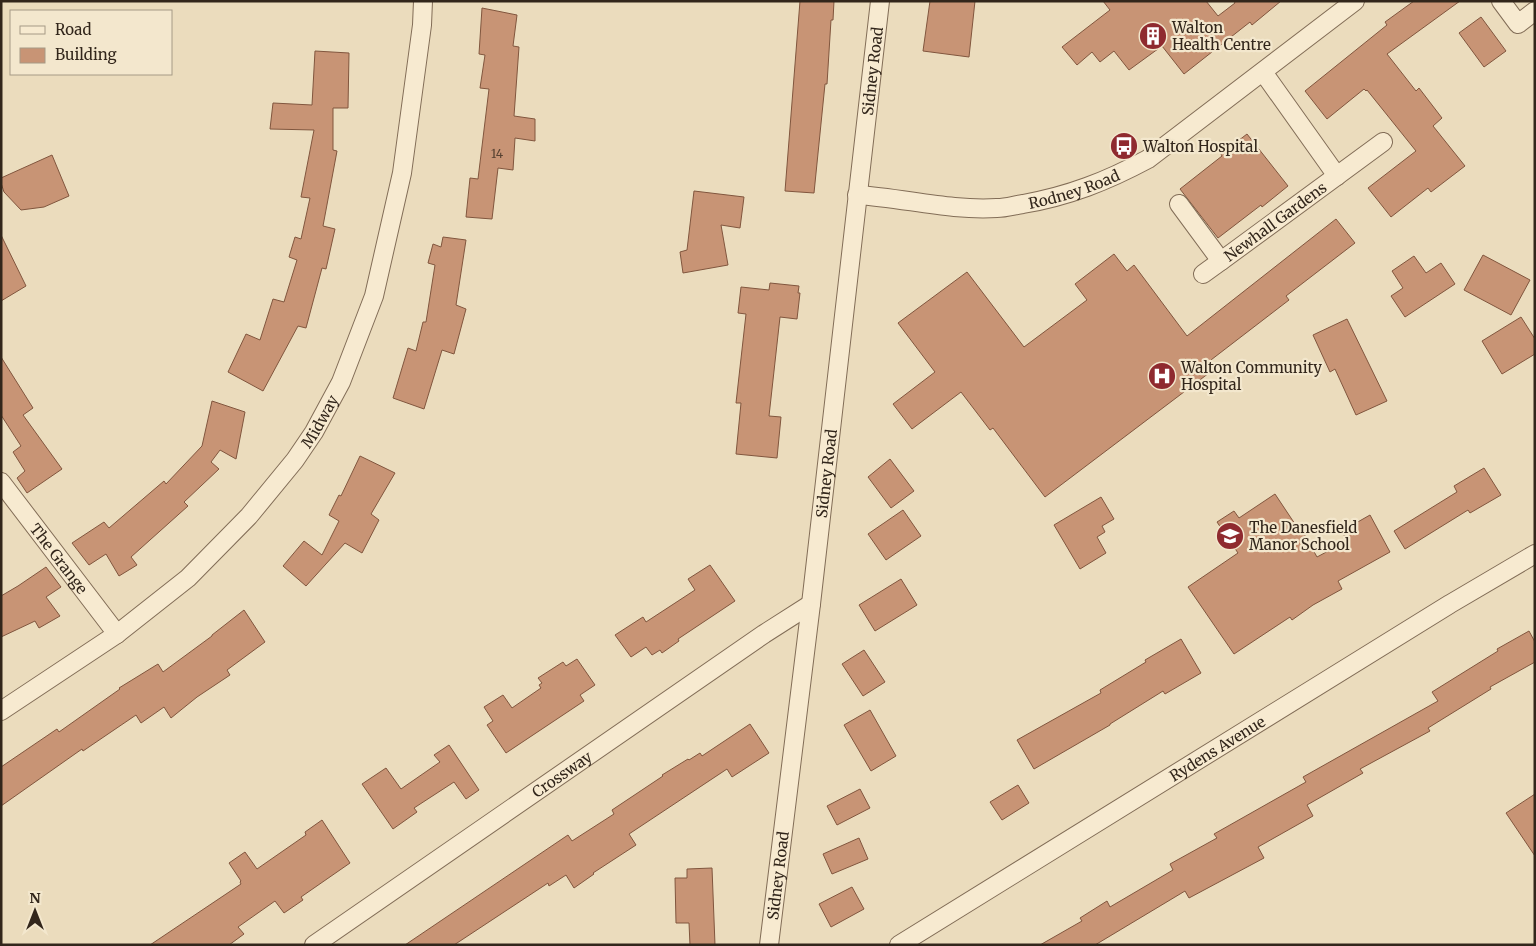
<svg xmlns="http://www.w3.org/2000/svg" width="1536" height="946" viewBox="0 0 1536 946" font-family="Merriweather,serif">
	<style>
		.building { fill: #c89475; stroke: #81563e }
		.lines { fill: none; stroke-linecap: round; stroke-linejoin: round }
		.minor-casing { stroke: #826d57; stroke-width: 20 }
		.minor { stroke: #f7ead0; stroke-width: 18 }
		.labels { text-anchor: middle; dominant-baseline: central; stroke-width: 4.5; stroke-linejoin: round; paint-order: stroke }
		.number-label { font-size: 12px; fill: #584232 }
		.poi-label { font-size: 15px; fill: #32261b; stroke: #f3e7cd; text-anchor: start }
		.street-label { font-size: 15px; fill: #32261b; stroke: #f3e7cd }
	</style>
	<rect width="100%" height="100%" fill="#ebdcbd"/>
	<g class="building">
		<path d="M800,1H834L833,20H831L827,84H825L814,193L785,191Z"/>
		<path d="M930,1H975L969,57L923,51Z"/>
		<path d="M1103,1H1206L1218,16L1235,3L1234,1H1281L1252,25L1250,22L1184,74L1162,46L1129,70L1114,51L1100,62L1092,52L1077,65L1062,47L1110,10Z"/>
		<path d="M1414,1H1460L1387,54L1416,91L1419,88L1442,118L1433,126L1465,166L1431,192L1428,188L1391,217L1368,188L1416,151L1367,90L1366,91L1364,89L1327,119L1305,91L1387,25L1385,22Z"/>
		<path d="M482,8L517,15L513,46L519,47L514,116L535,119V141L515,138L513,170L498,168L492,219L466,217L470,178L478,179L489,89L480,88L485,55L479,54Z"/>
		<path d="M1481,17L1506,51L1484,67L1459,33Z"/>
		<path d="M315,51L349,53L348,108H333V150L337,151L323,226L335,229L326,269L322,268L306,328L298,326L263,391L228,372L246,334L260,340L273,299L284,302L297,260L289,257L295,237L301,239L310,198L301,197L314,130L270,129L273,103L312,105Z"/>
		<path d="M1247,134L1288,186L1262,207L1261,205L1218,238L1180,189L1222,156L1221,154Z"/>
		<path d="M52,155L69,196L44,207L21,210L4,192L1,183V178Z"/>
		<path d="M694,191L744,197L740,228L721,225L728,265L683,273L680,252L687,250Z"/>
		<path d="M1336,219L1355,243L1286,296L1289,300L1207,363L1213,370L1045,497L993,428L990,430L961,392L912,429L893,404L935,372L898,323L967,272L1024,347L1087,300L1075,284L1114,254L1127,271L1134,265L1187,336Z"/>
		<path d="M1,235L26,286L1,301Z"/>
		<path d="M443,237L466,240L456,305L466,309L454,354L442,350L424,409L393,398L408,348L416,351L423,322H426L435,265L428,263L433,244L441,247Z"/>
		<path d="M1483,255L1530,280L1511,315L1464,290Z"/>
		<path d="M1414,256L1426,273L1441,263L1455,284L1405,317L1391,296L1403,288L1392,271Z"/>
		<path d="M770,283L799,286L798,293H800L797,319L780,317L769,416L781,417L777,458L736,454L741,403H736L746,314L738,313L741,287L769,290Z"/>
		<path d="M1521,317L1535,339V354L1502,374L1482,341Z"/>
		<path d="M1347,319L1387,401L1356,415L1335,369L1330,372L1313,335Z"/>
		<path d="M1,357L33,408L23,415L62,469L27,493L17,478L25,471L13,452L21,446L1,415Z"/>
		<path d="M212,401L245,412L236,459L220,450L211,462L219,469L184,502L188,506L131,557L137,565L119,576L106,554L89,565L72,543L104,522L109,528L164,481L166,484L202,446Z"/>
		<path d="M360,456L395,473L371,514L379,520L362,553L345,543L306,586L283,566L304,541L322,555L339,521L329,515L339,495L341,496Z"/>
		<path d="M890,459L914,491L891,508L868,477Z"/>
		<path d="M1484,468L1501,495L1470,513L1468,510L1405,549L1394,531L1457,492L1454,486Z"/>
		<path d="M1275,494L1301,533L1303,532L1317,557L1347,541L1342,531L1370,515L1390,552L1338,581L1342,589L1313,605L1292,620L1290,617L1234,654L1188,587L1238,553L1217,522L1234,511L1239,518Z"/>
		<path d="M1101,497L1114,519L1102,526L1105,532L1097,537L1106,553L1080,569L1054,525Z"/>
		<path d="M903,510L921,536L886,560L868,534Z"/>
		<path d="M710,565L735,601L678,639L679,641L662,653L660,650L652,655L646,647L631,657L615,635L643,617L646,622L695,590L688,579Z"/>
		<path d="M46,567L61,587L46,597L60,616L39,628L35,621L1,637V596L18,586Z"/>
		<path d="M901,579L917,605L875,631L859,605Z"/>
		<path d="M244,610L265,642L227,670L230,675L197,697L171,718L164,707L141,723L136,715L83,751L82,749L1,806V767L57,729L59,732L120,689L119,688L158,664L163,672L212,636V635Z"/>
		<path d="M1529,631L1535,642V662L1490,687L1491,689L1428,728L1430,731L1360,769L1363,773L1307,805L1313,816L1258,847L1264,858L1189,898L1185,891L1095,945H1040L1082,921L1080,918L1107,901L1110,907L1173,870L1170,864L1217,838L1214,834L1306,782L1303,777L1438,701L1432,692L1498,651L1497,649Z"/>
		<path d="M1181,639L1201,673L1165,694L1163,691L1110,724V725L1034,769L1017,740L1101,693L1100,690L1146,662L1145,660Z"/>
		<path d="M864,650L885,682L863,696L842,664Z"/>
		<path d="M577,659L595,685L580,695L584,701L506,753L487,725L493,721L484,707L503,695L512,708L541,688L539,685L542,683L538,678L563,662L566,666Z"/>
		<path d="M870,710L896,756L871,771L844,725Z"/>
		<path d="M750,724L769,753L732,777L727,769L629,834L636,845L593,873L594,874L574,888L566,875L549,886L548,883L454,945H405L568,835L572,841L614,814L612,810L663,776L662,775L688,759L689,760L700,753L702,756Z"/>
		<path d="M449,745L479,790L466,799L454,782L414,808L417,812L393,829L362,784L386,768L401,789L440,762L434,755Z"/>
		<path d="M1018,785L1029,803L1002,820L990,802Z"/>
		<path d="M860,789L870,808L837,825L827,806Z"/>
		<path d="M1535,794V856L1506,813Z"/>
		<path d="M322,820L350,863L301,897L303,900L284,913L275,901L238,927L244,934L229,945H150L241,884L240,882L241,881L229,863L245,852L257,869L306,835L305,832Z"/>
		<path d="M859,838L868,859L832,874L823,854Z"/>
		<path d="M712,868L715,945H690L689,923H676L675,878H687V869Z"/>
		<path d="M852,887L864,909L831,927L819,904Z"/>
	</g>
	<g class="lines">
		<defs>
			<g id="minor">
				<path d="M1501,1L1518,24L1535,11"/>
				<path d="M1263,72L1337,176"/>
				<path id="s1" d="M857,195C904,198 951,211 997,208C1006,208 1015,205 1023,204C1069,196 1107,181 1148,159L1355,1"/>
				<path id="s2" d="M1179,204L1221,261L1383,142"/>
				<path d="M1203,274L1221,261"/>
				<path id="s3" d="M1,482L117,634"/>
				<path id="s4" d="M1,711L117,634L188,578L249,516L295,460L314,432L341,382L374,296L402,173L422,25L423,1"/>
				<path id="s5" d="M314,945L764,634L811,604"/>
				<path id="s6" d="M769,945L811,604L880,1"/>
				<path id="s7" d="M899,945L1450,604L1535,554"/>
			</g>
		</defs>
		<use href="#minor" class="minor-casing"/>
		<use href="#minor" class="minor"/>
	</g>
	<defs>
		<symbol id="building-disc" viewBox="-11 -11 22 22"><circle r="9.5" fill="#8f2a2f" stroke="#f3e7cd"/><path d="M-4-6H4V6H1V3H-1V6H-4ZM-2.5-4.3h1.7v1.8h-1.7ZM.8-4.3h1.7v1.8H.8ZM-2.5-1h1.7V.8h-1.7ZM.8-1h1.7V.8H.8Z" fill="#fff"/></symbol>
		<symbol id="bus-disc" viewBox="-11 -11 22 22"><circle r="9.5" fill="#8f2a2f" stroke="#f3e7cd"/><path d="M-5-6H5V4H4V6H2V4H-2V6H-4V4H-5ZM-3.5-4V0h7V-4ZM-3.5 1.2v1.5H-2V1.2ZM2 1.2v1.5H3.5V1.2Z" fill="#fff"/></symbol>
		<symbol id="hospital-disc" viewBox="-11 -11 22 22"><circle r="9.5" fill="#8f2a2f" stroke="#f3e7cd"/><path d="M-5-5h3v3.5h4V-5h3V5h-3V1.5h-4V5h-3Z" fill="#fff"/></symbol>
		<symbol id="school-disc" viewBox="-11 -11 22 22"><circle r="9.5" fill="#8f2a2f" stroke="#f3e7cd"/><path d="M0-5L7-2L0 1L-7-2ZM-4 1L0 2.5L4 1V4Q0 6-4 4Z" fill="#fff"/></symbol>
	</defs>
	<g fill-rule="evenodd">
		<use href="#building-disc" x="1137" y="20" width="32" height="32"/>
		<use href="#bus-disc" x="1108" y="130" width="32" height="32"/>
		<use href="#hospital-disc" x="1146" y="360" width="32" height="32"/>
		<use href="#school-disc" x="1214" y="520" width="32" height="32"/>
	</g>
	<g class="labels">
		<g class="number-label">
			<text x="497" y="153">14</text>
		</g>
		<g class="poi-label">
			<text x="1172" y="27">Walton<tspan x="1172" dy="17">Health Centre</tspan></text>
			<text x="1143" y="146">Walton Hospital</text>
			<text x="1181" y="367">Walton Community<tspan x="1181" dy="17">Hospital</tspan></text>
			<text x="1249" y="527">The Danesfield<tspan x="1249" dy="17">Manor School</tspan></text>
		</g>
		<g class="street-label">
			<text stroke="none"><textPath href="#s6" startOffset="880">Sidney Road</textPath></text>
			<text stroke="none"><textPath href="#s1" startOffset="220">Rodney Road</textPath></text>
			<text stroke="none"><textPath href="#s2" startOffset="138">Newhall Gardens</textPath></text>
			<text stroke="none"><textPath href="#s4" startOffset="435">Midway</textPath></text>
			<text stroke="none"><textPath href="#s6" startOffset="475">Sidney Road</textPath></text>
			<text stroke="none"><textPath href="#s3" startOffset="96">The Grange</textPath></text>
			<text stroke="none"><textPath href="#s7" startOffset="374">Rydens Avenue</textPath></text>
			<text stroke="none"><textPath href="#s5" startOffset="301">Crossway</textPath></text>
			<text stroke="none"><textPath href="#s6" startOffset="70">Sidney Road</textPath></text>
		</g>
	</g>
	<rect width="1536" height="946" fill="none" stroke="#32261b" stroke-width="5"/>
	<rect x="10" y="10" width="162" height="65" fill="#f3e7cd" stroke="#a69a86"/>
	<rect x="20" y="26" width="25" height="8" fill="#f7ead0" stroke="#a69a86"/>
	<text x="55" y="35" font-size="15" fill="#32261b">Road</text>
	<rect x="20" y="48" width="25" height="15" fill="#c89475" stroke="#a69a86"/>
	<text x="55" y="60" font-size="15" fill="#32261b">Building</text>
	<g transform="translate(35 911)" stroke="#f3e7cd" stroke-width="4" paint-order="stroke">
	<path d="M0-4L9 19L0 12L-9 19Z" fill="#32261b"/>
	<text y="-8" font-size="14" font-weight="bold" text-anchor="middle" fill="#32261b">N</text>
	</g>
</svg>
